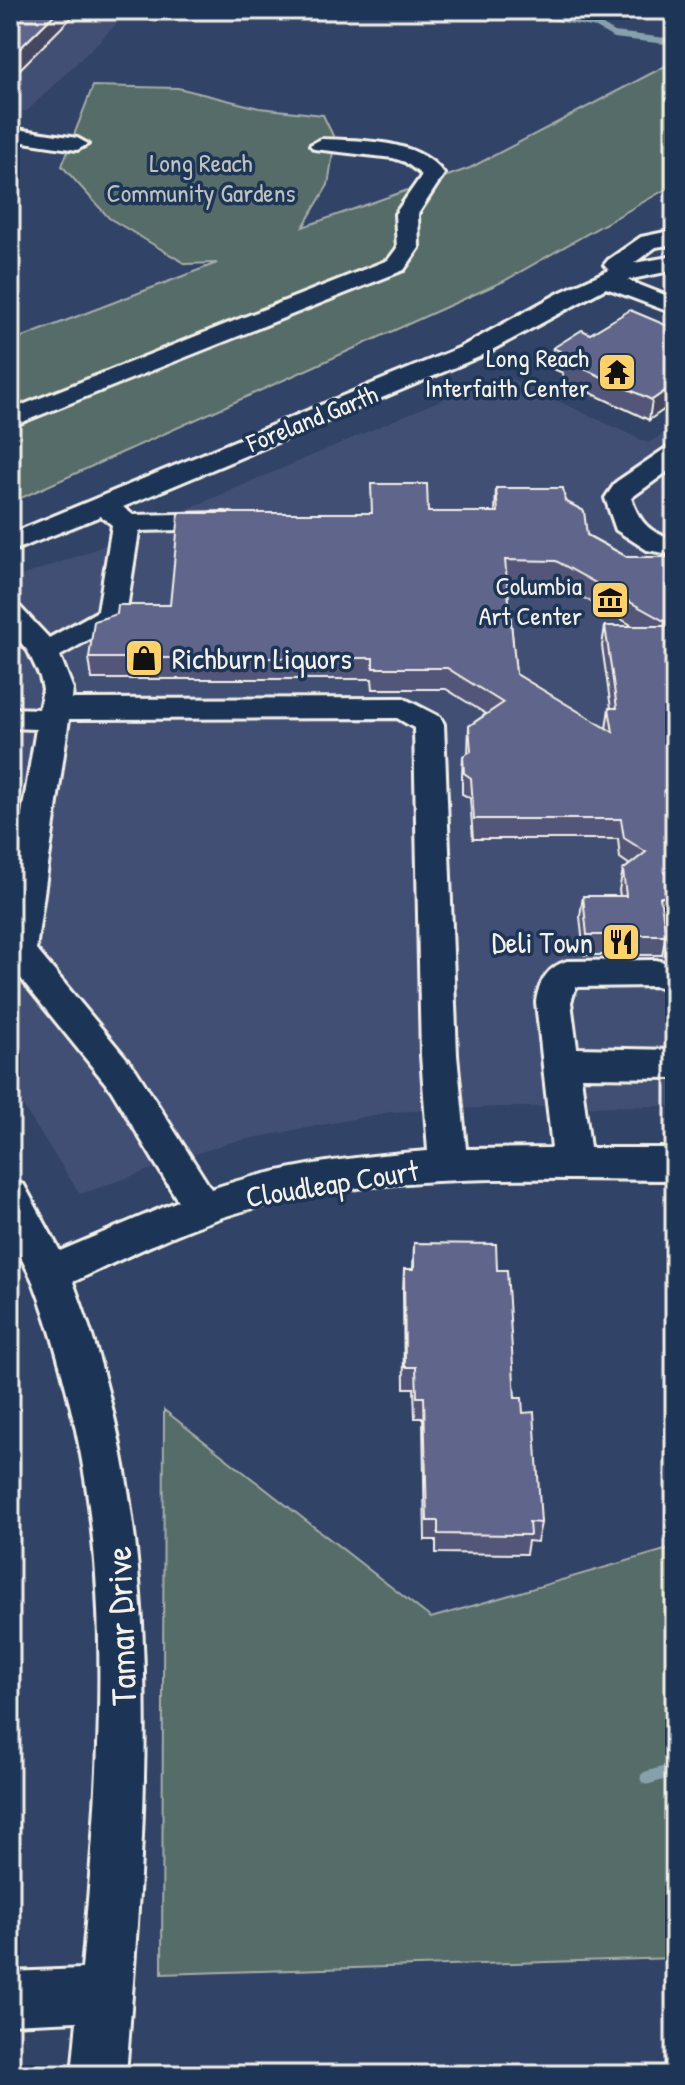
<svg xmlns="http://www.w3.org/2000/svg" width="685" height="2085" viewBox="0 0 685 2085" font-family="'Patrick Hand',sans-serif">
	<style>
		.built { fill: #435074 }
		.green { fill: #566c67; stroke: #a5aea8; stroke-width: 2 }
		.lines { fill: none; stroke-linecap: round; stroke-linejoin: round }
		.stream-far1 { stroke: #87a1ac; stroke-width: 6 }
		.stream { stroke: #87a1ac; stroke-width: 13 }
		.minor-casing { stroke: #f4f1e8; stroke-width: 6 }
		.minor { fill: #1d3557; fill-rule: evenodd }
		.wall { fill: #535778; stroke: #f4f1e8; stroke-width: 2; fill-rule: evenodd }
		.shaded-wall { fill: #444761; stroke: #f4f1e8; stroke-width: 2 }
		.building { fill: #61658b; stroke: #f4f1e8; stroke-width: 2; fill-rule: evenodd }
		.labels { text-anchor: middle; dominant-baseline: central; stroke-width: 7; stroke-linejoin: round; paint-order: stroke }
		.far-park-label { font-size: 26px; fill: #bdc2bb; stroke: #1d3557 }
		.far-poi-label { font-size: 26px; fill: #f4f1e8; stroke: #1d3557; text-anchor: end }
		.far-street-label { font-size: 26px; fill: #f4f1e8; stroke: #1d3557 }
		.poi-label { font-size: 30px; fill: #f4f1e8; stroke: #1d3557; text-anchor: start }
		.street-label { font-size: 30px; fill: #f4f1e8; stroke: #1d3557 }
		.near-street-label { font-size: 36px; fill: #f4f1e8; stroke: #1d3557 }
	</style>
	<rect width="100%" height="100%" fill="#314367"/>
	<filter id="ink" filterUnits="userSpaceOnUse"><feTurbulence type="fractalNoise" baseFrequency=".0125" numOctaves="2"/><feDisplacementMap in="SourceGraphic" scale="16" xChannelSelector="R" yChannelSelector="G"/><feConvolveMatrix kernelMatrix="1 2 1 2 8 2 1 2 1" color-interpolation-filters="sRGB"/></filter>
	<g filter="url(#ink)">
		<g class="built">
			<path d="M10,10H131L27,111H10Z"/>
			<path d="M501,374L648,443L675,428V1106L499,1107L390,1112L227,1143L80,1194L10,1086V580L86,553Z"/>
		</g>
		<g class="green">
			<path d="M675,61V184L504,281L10,503V342L217,263L186,264L109,218L62,166L93,86L178,88L259,108L323,115L335,140L328,185L303,227L470,168Z"/>
			<path d="M164,1410L431,1618L675,1547V1958L162,1974Z"/>
		</g>
		<g class="lines">
			<path class="stream-far1" d="M510,10L597,25L614,35L675,42"/>
			<path class="stream" d="M647,1778L675,1770"/>
			<defs>
				<g id="minor">
					<path d="M10,128L77,138L88,144L77,150L10,140Z"/>
					<path d="M321,139C361,141 418,138 444,174L418,214L419,248L404,270L10,427V410L388,260L397,248L395,214L422,175L405,162L393,158L314,149L310,145Z"/>
					<path d="M675,230V244L656,247L634,263L675,256V270L627,280L675,299V314L606,288L479,357L123,507L133,515L225,513L235,515L239,521L235,527L225,529L139,531L126,615L122,621L60,656L73,689L72,699L403,698L440,717L444,724L457,1055L466,1149L552,1148L536,1002C539,982 547,967 567,961L656,960L675,965V991L656,986L576,987L571,1002L577,1048L675,1050V1078L581,1077L590,1148H675V1180C525,1179 368,1170 223,1217C172,1234 122,1259 73,1282C172,1537 146,1809 126,2075H72L77,2021L10,2024V1972L82,1969C98,1791 114,1607 76,1430C65,1381 52,1331 34,1284C27,1267 13,1246 10,1229C8,1213 10,1196 10,1180L24,1185L60,1251L178,1201L111,1090L10,965V886L36,729L10,728V708L39,709L43,689L40,677L28,651L10,630V604L20,607L49,638L98,611L112,525L101,516L10,552V534L461,347L561,292L609,270L604,265L608,260L641,237ZM397,718L414,728L421,1055L428,1151C355,1156 281,1166 211,1189L136,1070L36,949L69,719Z"/>
					<path d="M675,446V466L631,498C639,521 649,534 675,539V555L647,550L616,530L605,498L616,482L666,448Z"/>
				</g>
			</defs>
			<use href="#minor" class="minor-casing"/>
			<use href="#minor" class="minor"/>
		</g>
		<g class="wall">
			<path d="M675,329L649,420L563,380V373L551,368L553,348L590,334Z"/>
			<path d="M496,488L565,501L587,535L627,557H675V917H663L666,935L662,955H584L580,916L583,896H620L619,890L623,870L630,865L620,858L618,839H473L470,798L462,794V776L463,756L468,753L469,726L486,714L446,689H373L372,679H92L89,658L170,605L371,513L495,512ZM507,581H554L633,626H605L602,646L611,708H609L606,729L516,674Z"/>
			<path d="M414,1243L497,1270L515,1398L523,1413L541,1523L537,1542L528,1541L526,1554L436,1553V1540H425L423,1418H415L414,1388H404L403,1291L404,1269H413Z"/>
		</g>
		<g class="shaded-wall">
			<path d="M59,10H79L10,79V58Z"/>
			<path d="M675,384V402L649,420L652,400Z"/>
		</g>
		<g class="building">
			<path d="M10,10H59L10,58Z"/>
			<path d="M630,310L675,329V384L652,400L565,360L571,356L553,348L582,330L590,334Z"/>
			<path d="M371,484H427L428,512H498L496,488H563L565,501L584,511L587,535L627,557H675V897H660L666,935H587L583,896H626L623,870L646,852L624,838L621,819H474L471,778L464,773L463,756L471,751L469,726L503,703L447,668H373V658H89L94,621L117,614L118,605H170L179,513H372ZM505,560L556,561L673,626H605L617,708H609L613,732L516,674Z"/>
			<path d="M414,1243L496,1244L497,1270H507L515,1398H522L523,1413L534,1412L541,1523L529,1522L530,1535L438,1534V1521H427L424,1397H417L416,1367H405L404,1269H414Z"/>
		</g>
	</g>
	<defs>
		<symbol id="temple-square" viewBox="-11 -11 22 22"><rect x="-9" y="-9" width="18" height="18" rx="4" fill="#ffd166" stroke="#1d3557"/><path d="M0-6L5-2H3V0L6.5 2.5H4V6H1.5V3h-3V6H-4V2.5H-6.5L-3 0V-2H-5Z" fill="#111"/></symbol>
		<symbol id="museum-square" viewBox="-11 -11 22 22"><rect x="-9" y="-9" width="18" height="18" rx="4" fill="#ffd166" stroke="#1d3557"/><path d="M0-6L6-3V-2H-6V-3ZM-5-1h2V3h-2ZM-1-1h2V3h-2ZM3-1h2V3H3ZM-6 4H6V6H-6Z" fill="#111"/></symbol>
		<symbol id="shop-square" viewBox="-11 -11 22 22"><rect x="-9" y="-9" width="18" height="18" rx="4" fill="#ffd166" stroke="#1d3557"/><path d="M-5-2.5h2.3a2.7 3.5 0 0 1 5.4 0H5L5.5 6h-11ZM-1.5-2.5h3a1.5 2.3 0 0 0-3 0Z" fill="#111"/></symbol>
		<symbol id="restaurant-square" viewBox="-11 -11 22 22"><rect x="-9" y="-9" width="18" height="18" rx="4" fill="#ffd166" stroke="#1d3557"/><path d="M-5-6h1v4h1v-4h1v4h1v-4h1v5L-1.5 .5V6h-2V.5L-5-1ZM5-6V6H3V1.5H1.5Q1.5-4 5-6Z" fill="#111"/></symbol>
	</defs>
	<g fill-rule="evenodd">
		<use href="#temple-square" x="595" y="350" width="44" height="44"/>
		<use href="#museum-square" x="588" y="578" width="44" height="44"/>
		<use href="#shop-square" x="122" y="636" width="44" height="44"/>
		<use href="#restaurant-square" x="599" y="920" width="44" height="44"/>
	</g>
	<g class="labels">
		<g class="far-park-label">
			<text x="201" y="162">Long Reach<tspan x="201" dy="30">Community Gardens</tspan></text>
		</g>
		<g class="far-poi-label">
			<text x="589" y="357">Long Reach<tspan x="589" dy="30">Interfaith Center</tspan></text>
			<text x="582" y="585">Columbia<tspan x="582" dy="30">Art Center</tspan></text>
		</g>
		<g class="far-street-label">
			<text transform="translate(312 418) rotate(-22)">Foreland Garth</text>
		</g>
		<g class="poi-label">
			<text x="172" y="658">Richburn Liquors</text>
			<text x="593" y="942" text-anchor="end">Deli Town</text>
		</g>
		<g class="street-label">
			<text transform="translate(332 1183) rotate(-9)">Cloudleap Court</text>
		</g>
		<g class="near-street-label">
			<text transform="translate(120 1626) rotate(-92)">Tamar Drive</text>
		</g>
	</g>
	<rect width="685" height="2085" fill="none" stroke="#1d3557" stroke-width="40"/>
	<rect x="20" y="20" width="645" height="2045" fill="none" stroke="#f4f1e8" stroke-width="3" filter="url(#ink)"/>
</svg>
